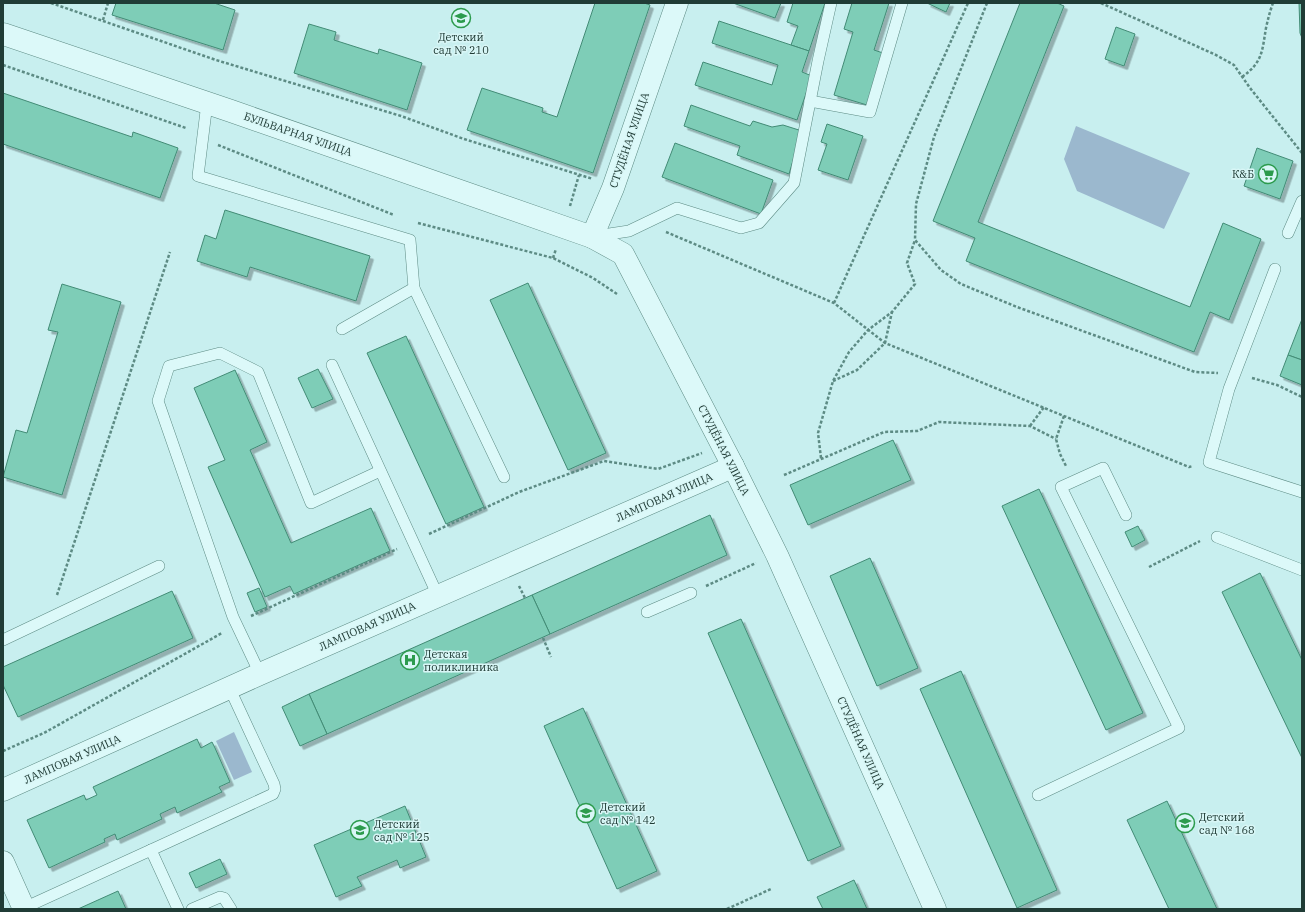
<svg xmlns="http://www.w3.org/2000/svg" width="1305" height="912" viewBox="0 0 1305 912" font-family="'IBM Plex Serif',serif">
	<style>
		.green { fill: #9bb8ce }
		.building { fill: #7ecdb7; stroke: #428b75; filter: url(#shadow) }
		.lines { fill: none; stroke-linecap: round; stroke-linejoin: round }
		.service-casing { stroke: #5d8b84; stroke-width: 12 }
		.minor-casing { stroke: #5d8b84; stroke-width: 23 }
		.path { stroke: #5d8b84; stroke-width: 2.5; stroke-dasharray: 3 2; stroke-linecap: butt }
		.service { stroke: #dcf9f9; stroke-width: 11 }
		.minor { stroke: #dcf9f9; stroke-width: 22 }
		.labels { text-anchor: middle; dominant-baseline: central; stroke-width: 3; stroke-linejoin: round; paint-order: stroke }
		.poi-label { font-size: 11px; fill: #203c36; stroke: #d8f6f6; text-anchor: start }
		.street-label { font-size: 11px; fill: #203c36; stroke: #d8f6f6 }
	</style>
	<defs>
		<filter id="shadow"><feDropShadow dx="3.5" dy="3.5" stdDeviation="0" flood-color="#0004"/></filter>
	</defs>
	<rect width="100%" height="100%" fill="#c8efef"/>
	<g class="green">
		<path d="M1076,126L1190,173L1164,229L1077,191L1064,159Z"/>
		<path d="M234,732L252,772L234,780L216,741Z"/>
	</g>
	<g class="building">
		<path d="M116,3H214L235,10L223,50L112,15Z"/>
		<path d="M595,3H644L650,5L593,173L467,130L482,88L543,108L542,112L557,117Z"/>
		<path d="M733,3H781L775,18Z"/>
		<path d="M793,3H825L809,51L791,45L798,26L787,22Z"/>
		<path d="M852,3H889L874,50L883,53L867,105L834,95L853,32L844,29Z"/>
		<path d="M927,3H950L946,12Z"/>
		<path d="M1020,3H1057L1064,6L978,222L1190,307L1223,223L1261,239L1229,320L1210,312L1194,352L966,261L975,238L933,221Z"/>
		<path d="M1299,3H1302V38L1300,33Z"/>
		<path d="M719,21L809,51L802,72L812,76L797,120L695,85L703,62L772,85L778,65L712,43Z"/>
		<path d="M309,24L336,32L334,40L378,54L379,49L422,63L407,110L294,73Z"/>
		<path d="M1116,27L1135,34L1124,66L1105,59Z"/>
		<path d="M3,93L132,137L133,132L178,148L160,198L3,144Z"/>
		<path d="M691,105L750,126L753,121L772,127L783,125L802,131L789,174L737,155L740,146L684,126Z"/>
		<path d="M827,124L863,136L848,180L818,170L827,144L821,142Z"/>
		<path d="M675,143L773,180L761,214L662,177Z"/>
		<path d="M1257,148L1293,161L1280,199L1244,186Z"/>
		<path d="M225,210L370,256L356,301L250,267L247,277L197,261L205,235L216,239Z"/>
		<path d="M528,283L606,453L568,470L490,300Z"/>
		<path d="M62,284L121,302L62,495L3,477L16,430L27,433L58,332L48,330Z"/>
		<path d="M1302,319V360L1288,355Z"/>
		<path d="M406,336L484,507L446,524L367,353Z"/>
		<path d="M1288,355L1302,360V385L1280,376Z"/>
		<path d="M318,369L333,399L312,408L298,378Z"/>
		<path d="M235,370L267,442L250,450L291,543L371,508L390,551L294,594L290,586L265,597L208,467L225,460L194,388Z"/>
		<path d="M893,440L911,480L808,525L790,485Z"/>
		<path d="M1039,489L1143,713L1106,730L1002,506Z"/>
		<path d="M710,515L727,555L550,634L532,595Z"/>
		<path d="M1138,526L1145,540L1132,547L1125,532Z"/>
		<path d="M870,558L918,668L877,686L830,576Z"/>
		<path d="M1260,573L1302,660V758L1222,592Z"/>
		<path d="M259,588L267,607L255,612L247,593Z"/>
		<path d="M172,591L193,638L18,717L3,685V667Z"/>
		<path d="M532,595L550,634L327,734L309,694Z"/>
		<path d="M741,619L841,846L808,861L708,633Z"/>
		<path d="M961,671L1057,890L1017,908L920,689Z"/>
		<path d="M309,694L327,734L300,746L282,707Z"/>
		<path d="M583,708L657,871L617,889L544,726Z"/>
		<path d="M197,739L201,748L212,742L215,748L230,782L219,787L222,792L177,813L175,807L160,814L162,819L117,840L115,834L104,839L105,842L49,868L27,820L84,795L86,800L97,795L93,787Z"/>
		<path d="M1167,801L1217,909H1169L1127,820Z"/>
		<path d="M405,806L426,857L400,868L397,860L357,877L362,886L336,897L314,845Z"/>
		<path d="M220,859L227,874L196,888L189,873Z"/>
		<path d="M854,880L867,909H823L817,897Z"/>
		<path d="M118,891L126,909H78Z"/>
	</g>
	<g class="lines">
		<defs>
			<g id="service">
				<path d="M810,101L870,112L902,3"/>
				<path d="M207,103L198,176L410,240L414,288L504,477"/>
				<path d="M1288,233L1302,201"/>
				<path d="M596,236L629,231L677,208L741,228L759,223L794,183L818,61L831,3"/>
				<path d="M1275,269L1229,389L1209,462L1302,492"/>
				<path d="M342,329L414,288"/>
				<path d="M332,365L438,596"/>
				<path d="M1217,537L1302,570"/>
				<path d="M647,612L691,593"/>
				<path d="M3,640L159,566"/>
				<path d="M260,674L233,617L158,401L169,366L220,353L258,372L311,503L380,471"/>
				<path d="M1038,795L1179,728L1061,487L1103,468L1126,515"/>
				<path d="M151,850L273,794L275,789L274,784L229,687"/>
				<path d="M24,908L151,850L178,909"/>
				<path d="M192,909L220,897L224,898L231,909"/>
			</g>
			<g id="minor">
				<path d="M677,3L613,188L592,237L623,254L733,466L777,555L935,909"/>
				<path d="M3,34L231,111L592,237"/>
				<path d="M3,790L260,674L721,472L733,466"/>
				<path d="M3,862L24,909"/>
			</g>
		</defs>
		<use href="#service" class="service-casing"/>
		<use href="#minor" class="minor-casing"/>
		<g class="path">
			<path d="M51,3L216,60L401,116L464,139L593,179"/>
			<path d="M987,3L934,137L916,204L915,240L941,270L961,284L1017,307L1195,372L1218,373"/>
			<path d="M1101,3L1216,55L1234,65L1250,88L1302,153"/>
			<path d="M103,20L108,3"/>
			<path d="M3,65L186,128"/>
			<path d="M1242,77C1263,62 1262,51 1266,28C1268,19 1270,11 1273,3"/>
			<path d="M218,145L394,215"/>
			<path d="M570,206L579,175"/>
			<path d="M418,223L553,258L593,278L617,294"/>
			<path d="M666,232L834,303L885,343L1189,467L1193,466"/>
			<path d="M553,258L556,249"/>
			<path d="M834,303L968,3"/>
			<path d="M1252,378L1277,385L1302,397"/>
			<path d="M833,381L857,370L885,343L892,312"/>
			<path d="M1064,416L1056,439L1060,454L1066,466"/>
			<path d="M1030,426L1044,407"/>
			<path d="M821,458L818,433L833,381L849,352L868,330L892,312L915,284L907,263L915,240"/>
			<path d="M784,475L884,432L917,431L939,422L1030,426L1056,439"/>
			<path d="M429,534L519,492L604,461L658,469L702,453"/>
			<path d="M1149,567L1200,541"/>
			<path d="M519,586L525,598"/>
			<path d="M706,586L756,563"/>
			<path d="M57,595L170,252"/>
			<path d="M251,616L397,549"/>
			<path d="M543,638L551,657"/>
			<path d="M3,751L44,733L222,633"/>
			<path d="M727,909L771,889"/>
		</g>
		<use href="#service" class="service"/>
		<use href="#minor" class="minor"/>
	</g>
	<defs>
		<symbol id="school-ring" viewBox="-11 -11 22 22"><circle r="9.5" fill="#d8f6f6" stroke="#2c9b4d" stroke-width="1.5"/><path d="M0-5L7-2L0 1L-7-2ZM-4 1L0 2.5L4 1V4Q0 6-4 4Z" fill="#2c9b4d"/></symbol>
		<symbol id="supermarket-ring" viewBox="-11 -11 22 22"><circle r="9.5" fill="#d8f6f6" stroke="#2c9b4d" stroke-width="1.5"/><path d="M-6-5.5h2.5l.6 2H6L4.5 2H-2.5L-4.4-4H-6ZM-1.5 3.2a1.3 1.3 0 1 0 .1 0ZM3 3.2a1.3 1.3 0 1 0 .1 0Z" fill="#2c9b4d"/></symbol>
		<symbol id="hospital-ring" viewBox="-11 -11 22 22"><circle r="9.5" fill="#d8f6f6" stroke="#2c9b4d" stroke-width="1.5"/><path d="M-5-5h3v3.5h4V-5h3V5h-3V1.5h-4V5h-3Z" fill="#2c9b4d"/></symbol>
	</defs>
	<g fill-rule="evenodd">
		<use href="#school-ring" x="450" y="7" width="22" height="22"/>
		<use href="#supermarket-ring" x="1257" y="163" width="22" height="22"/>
		<use href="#hospital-ring" x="399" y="649" width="22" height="22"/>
		<use href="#school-ring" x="575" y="802" width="22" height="22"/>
		<use href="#school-ring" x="1174" y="812" width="22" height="22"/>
		<use href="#school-ring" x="349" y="819" width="22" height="22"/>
	</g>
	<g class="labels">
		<g class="poi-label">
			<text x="461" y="37" text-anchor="middle">Детский<tspan x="461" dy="13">сад № 210</tspan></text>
			<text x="1254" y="174" text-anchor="end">К&amp;Б</text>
			<text x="424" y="654">Детская<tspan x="424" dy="13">поликлиника</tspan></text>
			<text x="600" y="807">Детский<tspan x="600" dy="13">сад № 142</tspan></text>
			<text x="1199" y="817">Детский<tspan x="1199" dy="13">сад № 168</tspan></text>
			<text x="374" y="824">Детский<tspan x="374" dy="13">сад № 125</tspan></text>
		</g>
		<g class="street-label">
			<text transform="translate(298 134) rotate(19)">БУЛЬВАРНАЯ УЛИЦА</text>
			<text transform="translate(629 140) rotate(-71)">СТУДЁНАЯ УЛИЦА</text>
			<text transform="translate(724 450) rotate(63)">СТУДЁНАЯ УЛИЦА</text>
			<text transform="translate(664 497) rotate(-24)">ЛАМПОВАЯ УЛИЦА</text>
			<text transform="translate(367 626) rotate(-24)">ЛАМПОВАЯ УЛИЦА</text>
			<text transform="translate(861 743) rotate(66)">СТУДЁНАЯ УЛИЦА</text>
			<text transform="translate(72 759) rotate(-24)">ЛАМПОВАЯ УЛИЦА</text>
		</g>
	</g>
	<rect width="1305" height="912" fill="none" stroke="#203c36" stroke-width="8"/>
</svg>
